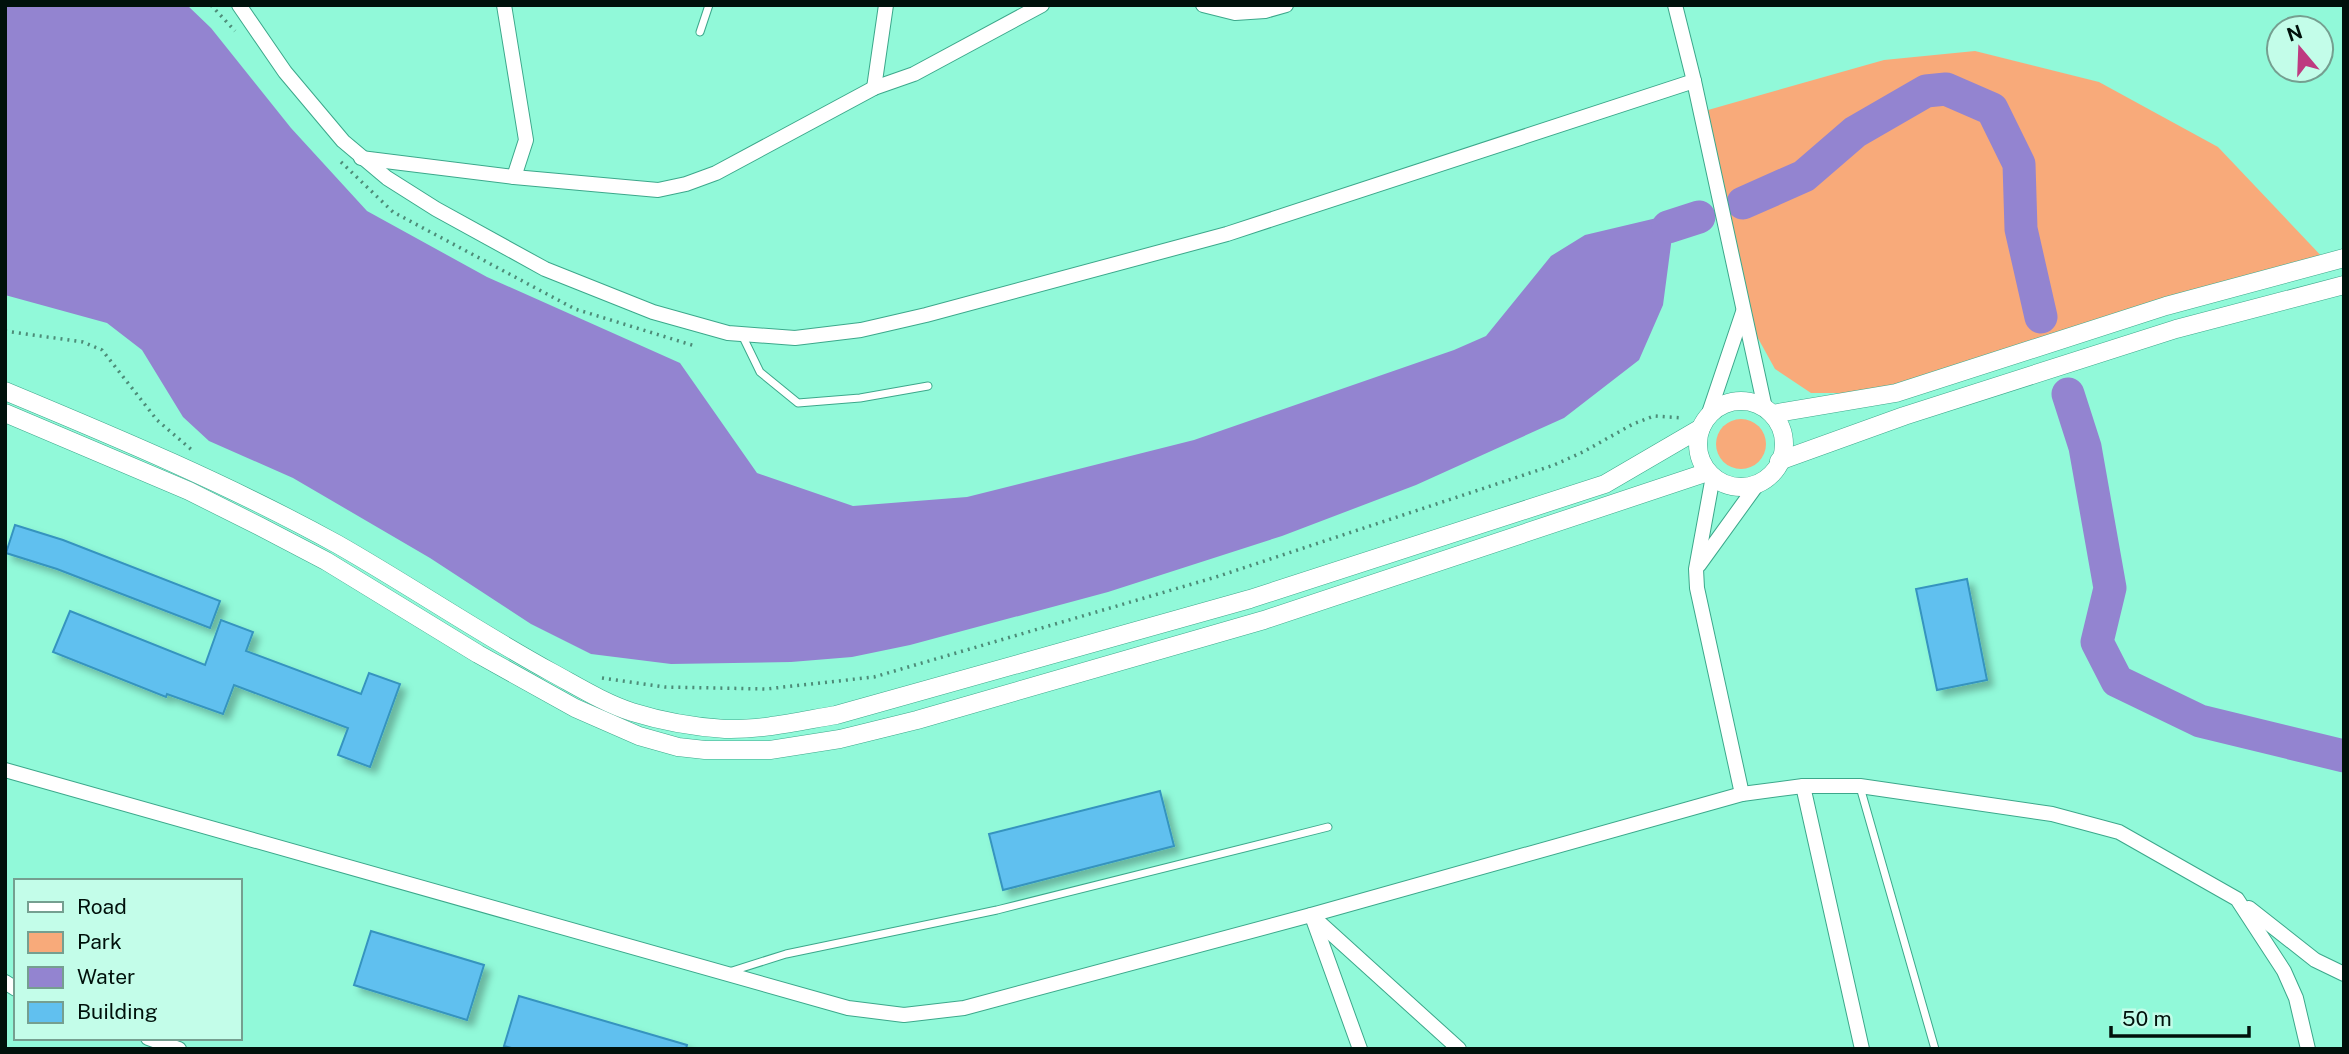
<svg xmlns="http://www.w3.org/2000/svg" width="2349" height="1054" viewBox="0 0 2349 1054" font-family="'Public Sans',sans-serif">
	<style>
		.green { fill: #f8aa7a }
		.water { fill: #9384d0 }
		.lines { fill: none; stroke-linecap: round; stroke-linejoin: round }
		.river { stroke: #9384d0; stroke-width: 33 }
		.building { fill: #61c0ef; stroke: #3694bf; stroke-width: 2; filter: url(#shadow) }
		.service-casing { stroke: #3ca88b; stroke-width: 9 }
		.minor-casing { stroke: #3ca88b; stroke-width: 16 }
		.tertiary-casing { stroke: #3ca88b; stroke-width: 19 }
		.path { stroke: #4d8c78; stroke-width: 3.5; stroke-dasharray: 2 5; stroke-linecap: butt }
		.service { stroke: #fff; stroke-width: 7 }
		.minor { stroke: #fff; stroke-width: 14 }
		.tertiary { stroke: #fff; stroke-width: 18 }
	</style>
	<defs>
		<filter id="shadow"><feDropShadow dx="6" dy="6" stdDeviation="3.5" flood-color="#0004"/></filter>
	</defs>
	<rect width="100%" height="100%" fill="#91f9d9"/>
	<g class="green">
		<path d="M1975,51L2099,82L2218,147L2327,262L1896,393H1811L1775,369L1743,311L1701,112L1884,60Z"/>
		<circle cx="1741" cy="444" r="25"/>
	</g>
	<path class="water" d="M5,5H187L211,28L291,128L367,211L487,277L680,363L757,473L853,506L967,497L1194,440L1454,350L1486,336L1551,256L1585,235L1661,217L1672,237L1663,305L1639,360L1564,418L1416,485L1282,536L1108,592L910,645L852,657L791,662L671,664L591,654L531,624L430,558L293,478L209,441L183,417L142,350L107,323L5,295Z"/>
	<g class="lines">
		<g class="river">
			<path d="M1743,203L1804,176L1855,132L1926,91L1946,89L1992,109L2019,164L2021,229L2041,317"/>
			<path d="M1668,227L1699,217"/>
			<path d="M2068,394L2085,447L2110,588L2097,642L2117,681L2200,721L2344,756"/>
		</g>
	</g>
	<g class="building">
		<path d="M15,525L63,540L220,601L210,628L57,569L6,553Z"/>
		<path d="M1967,579L1987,680L1937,690L1916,589Z"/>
		<path d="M70,611L205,665L221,620L253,632L246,651L361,694L369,673L400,684L370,767L338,755L348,728L234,685L223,714L167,694L166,697L53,652Z"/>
		<path d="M1160,791L1174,846L1003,890L989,834Z"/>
		<path d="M371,931L484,965L467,1020L354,985Z"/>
		<path d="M519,996L687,1045L686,1049H515L504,1046Z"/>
	</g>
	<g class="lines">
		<defs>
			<g id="service">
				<path d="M700,32L709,5"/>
				<path d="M742,335L760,372L798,403L860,398L928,386"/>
				<path d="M1860,787L1935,1049"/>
				<path d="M729,972L786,954L997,910L1328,827"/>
			</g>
			<g id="minor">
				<path d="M239,5L285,72L343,141L387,178L436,209L545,269L653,312L728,333L795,338L861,330L926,315L1227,234L1694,81"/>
				<path d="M504,5L526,140L514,177"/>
				<path d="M1203,5L1235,13L1265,11L1286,5"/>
				<path d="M1675,5L1694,81L1765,408"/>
				<path d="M874,88L886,5"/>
				<path d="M361,158L514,177L658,190L686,184L716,173L874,88L914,74L1042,5"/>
				<path d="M1708,416L1743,312"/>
				<path d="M1713,476L1696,569L1697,588L1742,794"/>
				<path d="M1699,565L1759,482"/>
				<path d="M5,770L848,1008L904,1015L964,1008L1311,915L1742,794L1803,786H1860L2052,814L2119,832L2237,899L2284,971L2296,998L2308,1049"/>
				<path d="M1803,786L1862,1049"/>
				<path d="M2249,908L2315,960L2344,974"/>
				<path d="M1311,915L1459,1049"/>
				<path d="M1313,919L1360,1049"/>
				<path d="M5,982L16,989"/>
				<path d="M148,1038L179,1049"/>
			</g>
			<g id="tertiary">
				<path d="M5,391C118,438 230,485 337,544C409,585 478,632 551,672C577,686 604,703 632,712C661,721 694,727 725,729C763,730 800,721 836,715L1250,599L1605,484L1701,428"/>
				<circle cx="1741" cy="444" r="43"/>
				<path d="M5,413L189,491L259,526L326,561L478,654L575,708L639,736L678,747L705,750H770L840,739L917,720L1264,620L1708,472"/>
				<path d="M1772,414L1896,393L2166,306L2344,258"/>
				<path d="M1779,461L1904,416L2176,329L2344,285"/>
			</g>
		</defs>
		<use href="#service" class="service-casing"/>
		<use href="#minor" class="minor-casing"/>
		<use href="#tertiary" class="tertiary-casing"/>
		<g class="path">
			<path d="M211,5L235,31"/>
			<path d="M341,162L393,212L575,309L695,346"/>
			<path d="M5,331L83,342L102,350L157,420L193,451"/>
			<path d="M602,678L665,687L766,689L874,677L1216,577L1554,465L1583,452L1633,424L1654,416L1683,418"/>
		</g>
		<use href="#service" class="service"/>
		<use href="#minor" class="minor"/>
		<use href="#tertiary" class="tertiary"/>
	</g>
	<rect width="2349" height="1054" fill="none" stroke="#00110b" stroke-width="14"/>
	<rect x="14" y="879" width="228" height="161" fill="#c3fde9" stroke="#759f90" stroke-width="2"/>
	<rect x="28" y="902" width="35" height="10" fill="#ffffff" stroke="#759f90" stroke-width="2"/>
	<text x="77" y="914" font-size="21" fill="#00110b">Road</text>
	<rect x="28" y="932" width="35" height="21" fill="#f8aa7a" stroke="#759f90" stroke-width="2"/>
	<text x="77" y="949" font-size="21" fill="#00110b">Park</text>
	<rect x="28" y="967" width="35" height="21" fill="#9384d0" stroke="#759f90" stroke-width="2"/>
	<text x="77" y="984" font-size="21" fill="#00110b">Water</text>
	<rect x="28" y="1002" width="35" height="21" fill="#61c0ef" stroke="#759f90" stroke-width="2"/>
	<text x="77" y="1019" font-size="21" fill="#00110b">Building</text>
	<g transform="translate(2300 49) rotate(341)"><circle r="33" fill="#c3fde9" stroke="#759f90" stroke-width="2"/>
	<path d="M0-5L12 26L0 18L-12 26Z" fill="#be3a80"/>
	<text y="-10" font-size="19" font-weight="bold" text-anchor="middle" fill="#00110b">N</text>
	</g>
	<path d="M2111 1026v10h138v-10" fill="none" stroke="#00110b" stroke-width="3.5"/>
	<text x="2122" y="1026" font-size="21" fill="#00110b" stroke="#c3fde9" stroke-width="5" paint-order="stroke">50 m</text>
</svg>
